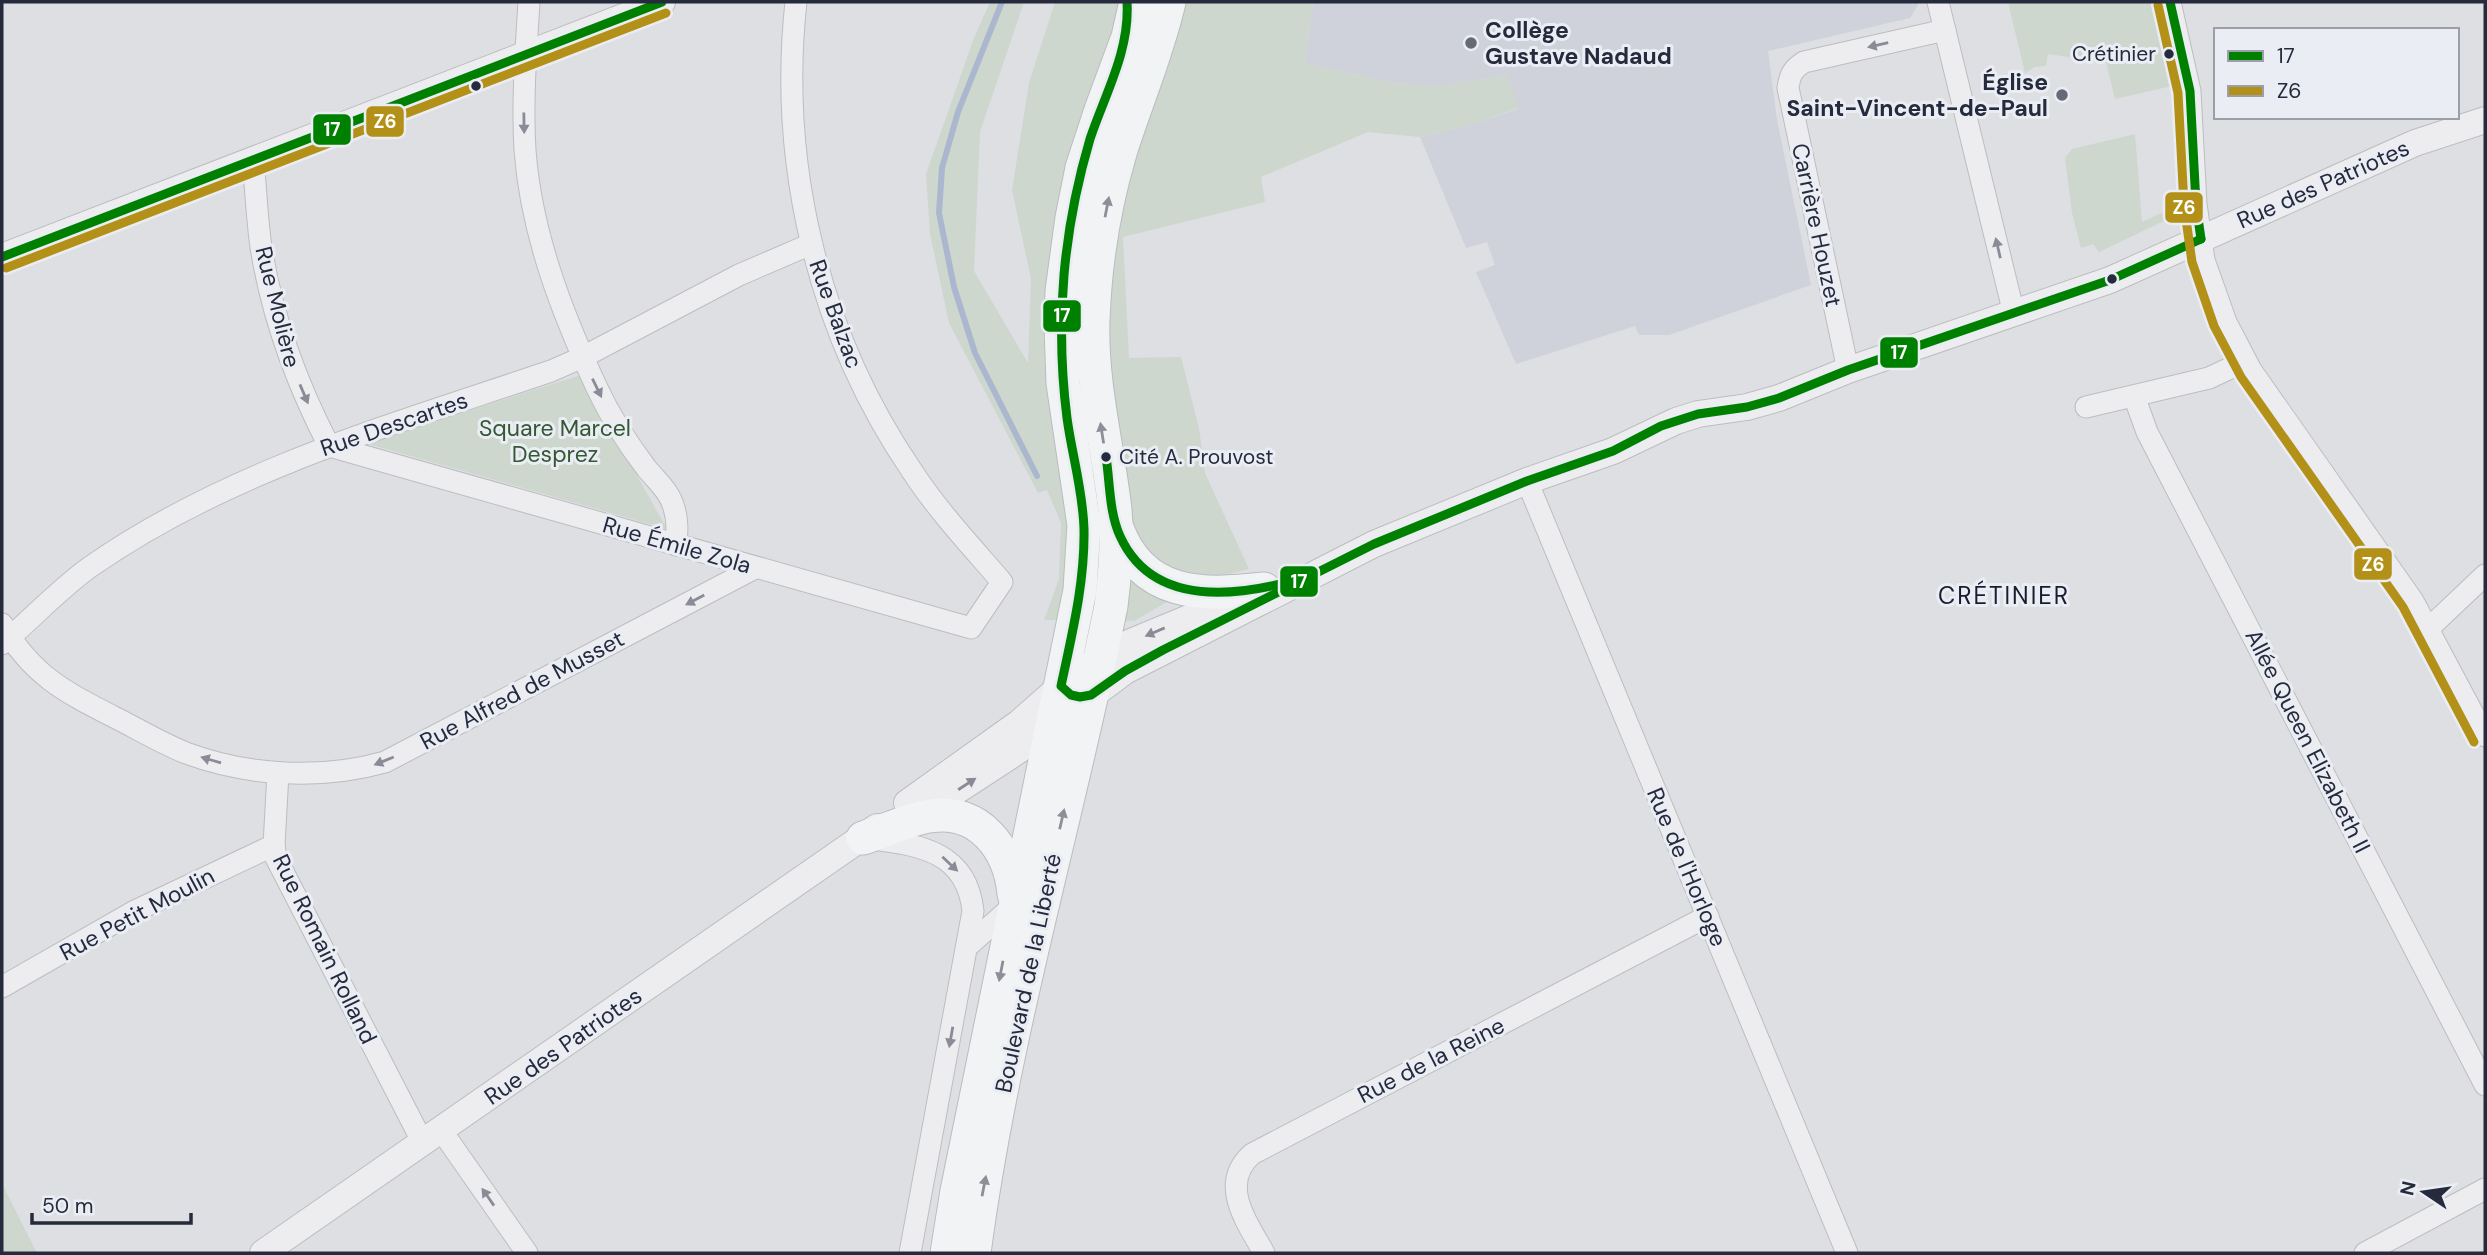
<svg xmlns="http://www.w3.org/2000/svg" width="2487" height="1255" viewBox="0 0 2487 1255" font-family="'DM Sans',sans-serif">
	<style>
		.built { fill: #cfd2da }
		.green { fill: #cdd7ce }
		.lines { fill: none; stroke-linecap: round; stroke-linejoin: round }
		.stream { stroke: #abb7cf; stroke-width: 6 }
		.minor-casing { stroke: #bcbdc1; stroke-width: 23 }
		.tertiary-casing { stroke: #bcbdc1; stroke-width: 28 }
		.primary-casing { stroke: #babcc1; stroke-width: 35 }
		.minor { stroke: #ededf0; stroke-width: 21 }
		.tertiary { stroke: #ededf0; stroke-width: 26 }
		.primary { stroke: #f2f3f4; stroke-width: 33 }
		.bus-1-casing { stroke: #ebedf4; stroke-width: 14 }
		.bus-2-casing { stroke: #ebedf4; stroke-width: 14 }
		.bus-1 { stroke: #008001; stroke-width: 9 }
		.bus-2 { stroke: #b39118; stroke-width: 9 }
		.oneway { fill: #898c96 }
		.oneway2 { fill: #8c8e98 }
		.poi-dot { fill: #666976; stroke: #ebedf4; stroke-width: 2.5 }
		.bus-dot { fill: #252a3c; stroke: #ebedf4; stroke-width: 2.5 }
		.labels { text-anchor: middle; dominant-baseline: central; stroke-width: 6; stroke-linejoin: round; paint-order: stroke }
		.bus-label { font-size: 21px; fill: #252a3c; stroke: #ebedf4; text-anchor: end }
		.poi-label { font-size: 23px; font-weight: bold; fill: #252a3c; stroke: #ebedf4; text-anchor: start }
		.street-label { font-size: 23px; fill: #252a3c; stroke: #ebedf4 }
		.park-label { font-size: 23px; fill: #345833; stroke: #ebedf4 }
		.neighbourhood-label { font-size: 24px; letter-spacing: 2px; fill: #181c2d; stroke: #ebedf4 }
		.line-badge { stroke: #ebedf4; stroke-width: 2.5 }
		.badge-label { font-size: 19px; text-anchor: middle; font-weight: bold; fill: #fff }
	</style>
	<rect width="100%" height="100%" fill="#dedfe3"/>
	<path class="built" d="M1313,2H1918V5L1910,18L1768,51L1777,120L1811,285L1669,335H1639L1635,326L1516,364L1476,272L1495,265L1487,242L1466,248L1420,137L1466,126L1518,109L1507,75L1440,86L1393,83L1305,64Z"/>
	<g class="green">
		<path d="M990,2H1024L980,132L974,271L1028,363L1031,279L1012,190L1029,83L1055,2H1313L1305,64L1393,83L1440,86L1507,75L1519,108L1466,126L1420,137L1368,132L1261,177L1265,202L1123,237L1129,358L1181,357L1199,428L1205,473L1249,569L1205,580L1134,621L1044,620L1059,579L1061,523L1047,490L1038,493L949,323L930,234L926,174L974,38Z"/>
		<path d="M2008,2H2151L2172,86L2115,99L2103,49L2075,58L2048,54L2046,66L2035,67L2025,73Z"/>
		<path d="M2135,134L2142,222L2181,204V213L2099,252L2093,244L2081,248L2072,213L2065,158L2072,149Z"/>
		<path d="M581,375L667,529L365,443Z"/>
		<path d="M2,1184L37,1253H2Z"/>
	</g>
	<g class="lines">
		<path class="stream" d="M1002,2L958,112L942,168L939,213L954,287L975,353L1037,476"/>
		<defs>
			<g id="minor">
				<path d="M529,2C526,51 522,101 525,150C531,233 562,313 597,388C610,416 628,444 647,469C657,481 670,492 674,508C678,520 677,532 676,545"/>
				<path d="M1938,2L2014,314"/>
				<path d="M2170,2L2190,91L2196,204L2204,260L2226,322L2251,370L2413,601L2485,736"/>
				<path d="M253,161C256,190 257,219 261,247C272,317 297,384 329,446L971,628L1002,582C971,546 938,511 912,471C819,335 778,165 796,2"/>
				<path d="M1848,370L1788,88C1790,74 1793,69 1804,62L1945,30"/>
				<path d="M2134,396L2147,432L2485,1085"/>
				<path d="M2086,407L2209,378L2245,361"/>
				<path d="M1527,481L1847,1253"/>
				<path d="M2,624C32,675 63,691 114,717C138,729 161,743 186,753C248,776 321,780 385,762L755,568"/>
				<path d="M2428,629L2485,575"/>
				<path d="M2,644C32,619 58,590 90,567C229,470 392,425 551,371L583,357L739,275L811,244"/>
				<path d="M278,773L274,845L276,858L423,1143"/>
				<path d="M872,839C922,845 967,853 973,911L910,1253"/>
				<path d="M968,946L1015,904"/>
				<path d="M2,987L133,912L274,845"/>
				<path d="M441,1130L527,1253"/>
				<path d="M1264,1253C1247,1222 1218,1184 1252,1154L1708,916"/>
				<path d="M2365,1253L2485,1189"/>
			</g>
			<g id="tertiary">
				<path d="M2,257L662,2"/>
				<path d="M907,803L1019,723L1061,686L1100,658L1131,642L1218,606"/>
				<path d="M912,815L955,792L1022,748L1125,671L1374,544L1527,481L1613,451L1676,421L1698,414L1747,407L1779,398L1848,370L2110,280L2415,143L2485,120"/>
				<path d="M263,1253L877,827"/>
			</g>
			<g id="primary">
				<path d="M1117,528C1142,597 1202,596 1264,589"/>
				<path d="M863,838C885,831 908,819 930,816C980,808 1010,850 1014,894"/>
				<path d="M947,1253L957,1191L1080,590L1084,525L1063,383L1061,328L1062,291L1072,218L1082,168L1101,110L1128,37L1136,2"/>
				<path d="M974,1253C1003,1034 1067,822 1111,606C1115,574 1118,542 1115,510C1108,447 1091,385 1093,321C1095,264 1104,207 1120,153C1136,102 1157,54 1169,2"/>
			</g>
		</defs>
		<use href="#minor" class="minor-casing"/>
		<use href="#tertiary" class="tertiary-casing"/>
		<use href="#primary" class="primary-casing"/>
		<use href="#minor" class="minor"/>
		<use href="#tertiary" class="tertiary"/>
		<use href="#primary" class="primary"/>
		<defs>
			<g id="bus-1">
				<path d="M1127,2C1130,51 1105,94 1090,139C1077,183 1068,229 1064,275C1060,323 1061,371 1067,418C1072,455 1083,491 1084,529C1085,582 1072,634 1061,686L1071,695L1080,697L1091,695L1125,671L1163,650L1374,544L1527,481L1613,451L1661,426L1698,414L1747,407L1779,398L1848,370L2110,280L2201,239"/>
				<path d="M2170,2L2190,91L2196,204L2201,239"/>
				<path d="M2,257L662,2"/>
				<path d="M1106,457C1110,482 1109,512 1120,536C1150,602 1224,598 1284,583"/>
			</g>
			<g id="bus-2">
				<path d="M2158,5L2178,93L2184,205L2192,262L2214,326L2241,377L2403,607L2474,742"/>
				<path d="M6,268L666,13"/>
			</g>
		</defs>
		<use href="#bus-1" class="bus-1-casing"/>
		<use href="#bus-2" class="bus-2-casing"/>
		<use href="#bus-1" class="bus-1"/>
		<use href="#bus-2" class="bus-2"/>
	</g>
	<defs><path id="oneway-solid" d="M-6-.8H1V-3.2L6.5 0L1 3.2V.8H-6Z" transform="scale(1.75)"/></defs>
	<g class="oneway">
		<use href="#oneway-solid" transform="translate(1878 45) rotate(167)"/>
		<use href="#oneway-solid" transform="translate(524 123) rotate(89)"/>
		<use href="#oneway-solid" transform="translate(1998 248) rotate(-103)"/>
		<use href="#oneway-solid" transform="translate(597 388) rotate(64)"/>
		<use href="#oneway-solid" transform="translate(304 394) rotate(67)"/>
		<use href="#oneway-solid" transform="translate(695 600) rotate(152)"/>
		<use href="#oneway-solid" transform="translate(1155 632) rotate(157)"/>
		<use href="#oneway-solid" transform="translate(211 760) rotate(-164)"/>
		<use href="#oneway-solid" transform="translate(384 761) rotate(158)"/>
		<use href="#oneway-solid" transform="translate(967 784) rotate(-33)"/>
		<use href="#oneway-solid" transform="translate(950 864) rotate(43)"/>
		<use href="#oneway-solid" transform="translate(951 1037) rotate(100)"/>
		<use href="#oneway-solid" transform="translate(488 1197) rotate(-125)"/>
	</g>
	<g class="oneway2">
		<use href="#oneway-solid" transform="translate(1107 207) rotate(-79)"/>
		<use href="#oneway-solid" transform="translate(1102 433) rotate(-99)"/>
		<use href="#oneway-solid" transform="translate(1062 819) rotate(-77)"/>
		<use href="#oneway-solid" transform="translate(1001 971) rotate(101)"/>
		<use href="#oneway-solid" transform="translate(984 1186) rotate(-79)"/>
	</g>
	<g class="poi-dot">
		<circle cx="1471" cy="43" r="7"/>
		<circle cx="2062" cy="95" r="7"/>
	</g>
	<g class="bus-dot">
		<circle cx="2169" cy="54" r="6"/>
		<circle cx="476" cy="86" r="6"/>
		<circle cx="2112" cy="279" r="6"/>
		<circle cx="1106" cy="457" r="6"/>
	</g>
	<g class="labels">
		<g class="bus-label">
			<text x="2156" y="54">Crétinier</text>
			<text x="1119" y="457" text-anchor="start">Cité A. Prouvost</text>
		</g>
		<g class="poi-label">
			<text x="1485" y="30">Collège<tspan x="1485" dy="26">Gustave Nadaud</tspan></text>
			<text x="2048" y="82" text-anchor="end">Église<tspan x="2048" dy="26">Saint-Vincent-de-Paul</tspan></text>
		</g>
		<g class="street-label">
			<text transform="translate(2323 184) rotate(-24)">Rue des Patriotes</text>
			<text transform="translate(1817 225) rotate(78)">Carrière Houzet</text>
			<text transform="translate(278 307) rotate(76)">Rue Molière</text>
			<text transform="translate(836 314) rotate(70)">Rue Balzac</text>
			<text transform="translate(394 424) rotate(-19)">Rue Descartes</text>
			<text transform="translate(677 545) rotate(16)">Rue Émile Zola</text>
			<text transform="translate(522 690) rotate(-28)">Rue Alfred de Musset</text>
			<text transform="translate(2308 741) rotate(63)">Allée Queen Elizabeth II</text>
			<text transform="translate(1687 867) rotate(67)">Rue de l'Horloge</text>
			<text transform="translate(137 914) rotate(-28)">Rue Petit Moulin</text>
			<text transform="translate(325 949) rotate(64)">Rue Romain Rolland</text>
			<text transform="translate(1028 973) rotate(-78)">Boulevard de la Liberté</text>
			<text transform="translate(563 1046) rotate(-35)">Rue des Patriotes</text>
			<text transform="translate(1431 1060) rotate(-27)">Rue de la Reine</text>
		</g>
		<g class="park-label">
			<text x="555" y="428">Square Marcel<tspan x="555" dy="26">Desprez</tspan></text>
		</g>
		<g class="neighbourhood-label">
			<text x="2004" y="595">CRÉTINIER</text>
		</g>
	</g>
	<g class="line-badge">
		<rect x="365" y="105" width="40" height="33" rx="7" fill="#b39118"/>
		<rect x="312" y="113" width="40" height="33" rx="7" fill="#008001"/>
		<rect x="2164" y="191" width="40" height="33" rx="7" fill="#b39118"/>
		<rect x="1042" y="299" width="40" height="34" rx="7" fill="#008001"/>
		<rect x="1879" y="336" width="40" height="33" rx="7" fill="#008001"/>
		<rect x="2353" y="547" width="40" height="34" rx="7" fill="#b39118"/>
		<rect x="1279" y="565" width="40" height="33" rx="7" fill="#008001"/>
	</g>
	<g class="badge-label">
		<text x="385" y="128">Z6</text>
		<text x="332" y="136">17</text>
		<text x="2184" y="214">Z6</text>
		<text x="1062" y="322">17</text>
		<text x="1899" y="359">17</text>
		<text x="2373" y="571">Z6</text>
		<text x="1299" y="588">17</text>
	</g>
	<rect width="2487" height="1255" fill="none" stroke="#252a3c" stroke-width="7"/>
	<rect x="2214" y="28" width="245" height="91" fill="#ebedf4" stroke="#9c9faa" stroke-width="2"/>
	<rect x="2228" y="51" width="35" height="10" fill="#008001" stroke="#9c9faa" stroke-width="2"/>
	<text x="2277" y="63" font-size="21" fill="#252a3c">17</text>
	<rect x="2228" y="86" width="35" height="10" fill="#b39118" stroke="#9c9faa" stroke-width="2"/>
	<text x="2277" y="98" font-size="21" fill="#252a3c">Z6</text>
	<g transform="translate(2424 1192) rotate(283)" stroke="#ebedf4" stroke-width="5" paint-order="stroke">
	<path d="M0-5L12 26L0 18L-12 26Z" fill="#252a3c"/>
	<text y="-10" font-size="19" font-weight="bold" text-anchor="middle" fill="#252a3c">N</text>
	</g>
	<path d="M32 1213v10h159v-10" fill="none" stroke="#252a3c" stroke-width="3.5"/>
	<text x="42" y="1213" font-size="21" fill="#252a3c" stroke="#ebedf4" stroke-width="5" paint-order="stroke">50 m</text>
</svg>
